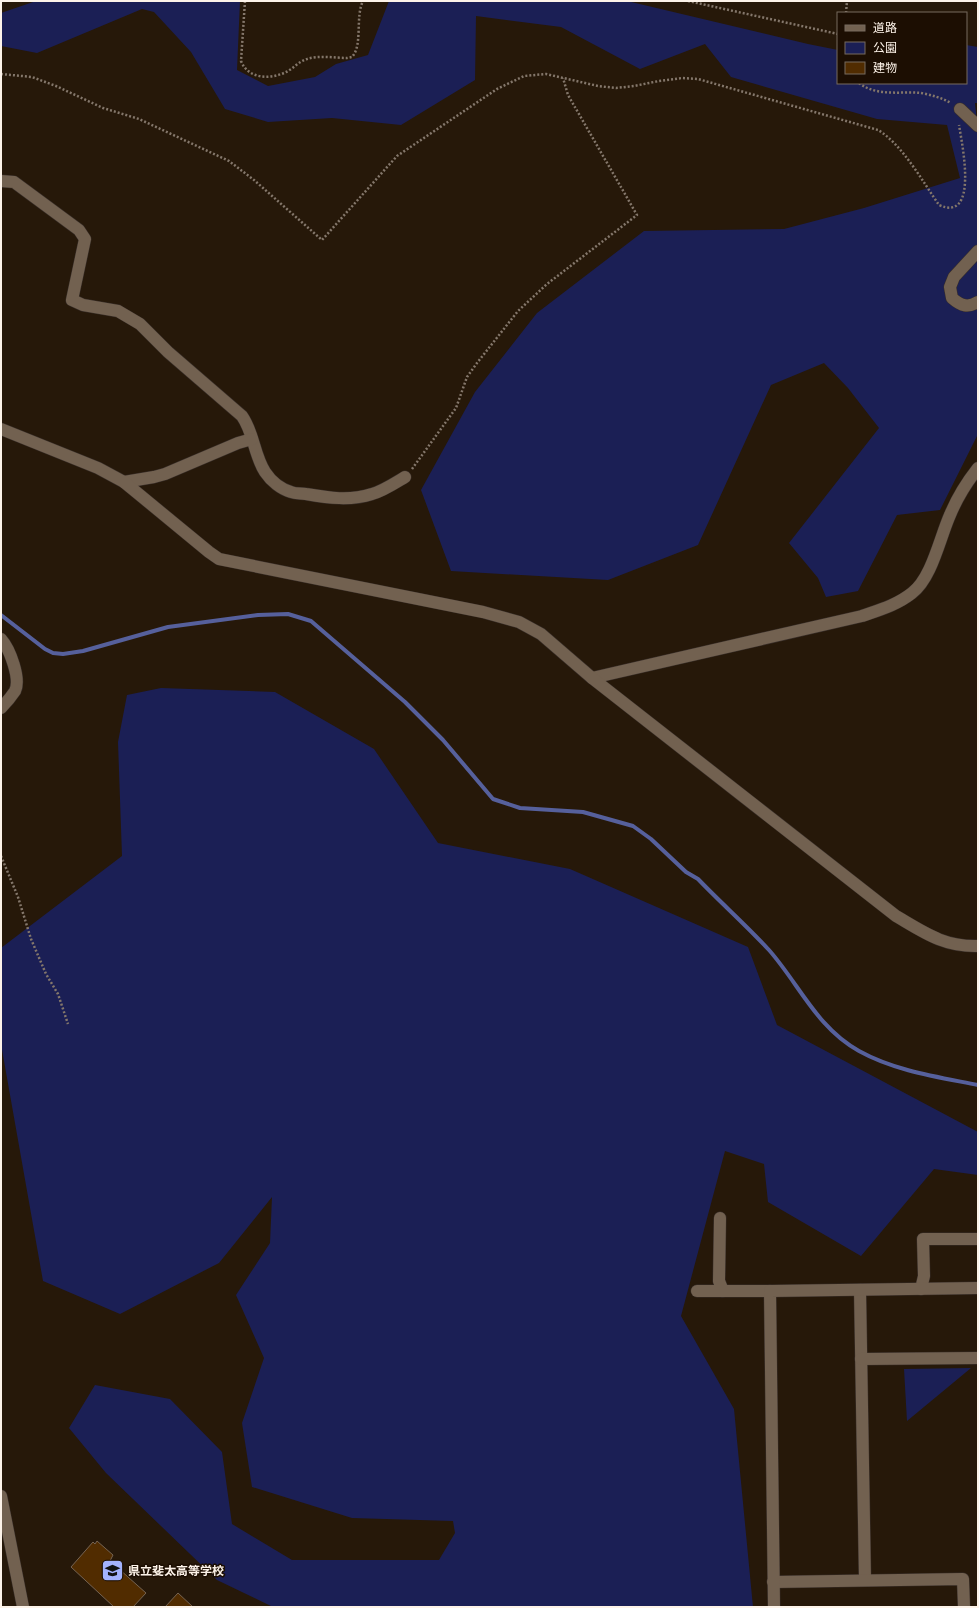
<svg xmlns="http://www.w3.org/2000/svg" width="979" height="1608" viewBox="0 0 979 1608" font-family="'Fira Sans','Noto Sans JP',sans-serif">
	<style>
		.green { fill: #1b1f55 }
		.lines { fill: none; stroke-linecap: round; stroke-linejoin: round }
		.stream { stroke: #56609c; stroke-width: 4 }
		.building { fill: #512c00; stroke: #756352 }
		.minor-casing { stroke: #392f2a; stroke-width: 13 }
		.tertiary-casing { stroke: #392f2a; stroke-width: 13 }
		.path { stroke: #84776b; stroke-width: 2.5; stroke-dasharray: 2 2; stroke-linecap: butt }
		.minor { stroke: #726150; stroke-width: 12 }
		.tertiary { stroke: #726150; stroke-width: 12 }
		.labels { text-anchor: middle; dominant-baseline: central; stroke-width: 3; stroke-linejoin: round; paint-order: stroke }
		.poi-label { font-size: 12px; font-weight: bold; fill: #fdf3e9; stroke: #1c0e02; text-anchor: start }
	</style>
	<rect width="100%" height="100%" fill="#261809"/>
	<g class="green">
		<path d="M36,1H240L237,70L268,86L315,77L336,64L368,55L389,1H627L808,44L838,50V83H966V45L978,47V103H975L978,133V434L940,510L897,515L858,591L826,597L818,578L789,543L879,428L848,388L824,363L771,385L698,545L608,580L451,571L421,490L475,392L537,313L644,231L784,229L864,208L960,178L947,125L877,119L731,77L705,44L640,69L561,27L476,16L475,80L401,125L332,118L268,122L225,109L191,52L154,12L142,9L37,53L1,46V13Z"/>
		<path d="M161,688L275,692L374,749L438,843L570,869L748,947L777,1025L978,1132V1175L934,1169L861,1256L768,1202L764,1164L725,1151L681,1316L734,1409L753,1607H273L217,1580L106,1473L69,1428L95,1385L170,1399L222,1452L232,1524L292,1560H439L455,1533L453,1521L352,1518L252,1487L242,1423L264,1358L236,1295L270,1243L272,1197L219,1263L120,1314L43,1281L1,1044V948L122,856L118,742L127,695Z"/>
		<path d="M971,1368L907,1421L904,1369Z"/>
	</g>
	<g class="lines">
		<path class="stream" d="M1,615L45,649L53,653L63,654L83,651L168,627L258,615L288,614L311,621L405,702L443,740L493,799L520,808L583,812L633,826L651,839L686,872L698,879C721,903 746,925 769,950C799,984 817,1028 859,1051C895,1071 938,1077 978,1085"/>
	</g>
	<g class="building">
		<path d="M97,1541L113,1555L110,1561L146,1593L133,1607H114L71,1567L93,1542L95,1544Z"/>
		<path d="M178,1593L193,1607H165Z"/>
	</g>
	<g class="lines">
		<defs>
			<g id="minor">
				<path d="M960,109L978,126"/>
				<path d="M1,181L14,182L79,230L85,239L72,300L83,305L118,311L140,324L168,352L242,416C254,433 254,455 265,472C271,481 281,489 291,492C296,494 301,493 306,494C329,498 350,501 372,494C383,491 395,483 405,477"/>
				<path d="M978,251L954,277L950,287L952,298C961,306 968,308 978,302"/>
				<path d="M124,482L154,477L165,474L238,443L252,439"/>
				<path d="M1,639C10,649 21,679 15,691C11,697 6,703 1,708"/>
				<path d="M592,678L862,616C879,610 897,605 912,593C932,578 940,537 950,515C957,498 967,482 978,468"/>
				<path d="M720,1218L719,1281L723,1291"/>
				<path d="M921,1289L924,1276L923,1239H978"/>
				<path d="M860,1290L865,1580"/>
				<path d="M697,1291H770"/>
				<path d="M861,1359L978,1358"/>
				<path d="M1,1496L23,1607"/>
				<path d="M773,1582L963,1579L964,1607"/>
				<path d="M774,1607L770,1291L978,1288"/>
			</g>
			<path id="tertiary" d="M1,429L98,468L124,482L209,552L219,559L483,612L519,622L541,634L592,678L896,916C925,933 944,947 978,946"/>
		</defs>
		<use href="#minor" class="minor-casing"/>
		<use href="#tertiary" class="tertiary-casing"/>
		<g class="path">
			<path d="M245,1L241,61C248,79 270,80 286,72C293,69 299,61 307,59C319,55 335,58 347,58L352,57C363,45 355,17 363,1"/>
			<path d="M688,1L838,34"/>
			<path d="M846,13L847,1"/>
			<path d="M1,74L32,77L56,86L103,108L139,119L229,161L254,180L322,240L397,156L497,89L524,76L546,74L598,86L616,88L634,86L659,81L682,78L698,79L878,130C902,144 923,182 939,205C979,223 962,144 959,125"/>
			<path d="M859,83C877,97 901,91 921,93C932,95 942,98 951,103"/>
			<path d="M412,469L456,408L467,377L477,363L518,311L547,284L637,215L568,95L563,78"/>
			<path d="M1,856L18,897L31,939L46,974L58,994L68,1024"/>
		</g>
		<use href="#minor" class="minor"/>
		<use href="#tertiary" class="tertiary"/>
	</g>
	<defs>
		<symbol id="school-square" viewBox="-11 -11 22 22"><rect x="-9" y="-9" width="18" height="18" rx="4" fill="#a3b2fd" stroke="#1c0e02"/><path d="M0-5L7-2L0 1L-7-2ZM-4 1L0 2.5L4 1V4Q0 6-4 4Z" fill="#111"/></symbol>
	</defs>
	<g fill-rule="evenodd">
		<use href="#school-square" x="100" y="1558" width="25" height="25"/>
	</g>
	<g class="labels">
		<g class="poi-label">
			<text x="128" y="1571">県立斐太高等学校</text>
		</g>
	</g>
	<rect width="979" height="1608" fill="none" stroke="#fdf3e9" stroke-width="4"/>
	<rect x="837" y="12" width="130" height="72" fill="#1c0e02" stroke="#766a5e"/>
	<rect x="845" y="25" width="20" height="6" fill="#726150" stroke="#766a5e"/>
	<text x="873" y="32" font-size="12" fill="#fdf3e9">道路</text>
	<rect x="845" y="42" width="20" height="12" fill="#1b1f55" stroke="#766a5e"/>
	<text x="873" y="52" font-size="12" fill="#fdf3e9">公園</text>
	<rect x="845" y="62" width="20" height="12" fill="#512c00" stroke="#766a5e"/>
	<text x="873" y="72" font-size="12" fill="#fdf3e9">建物</text>
</svg>
